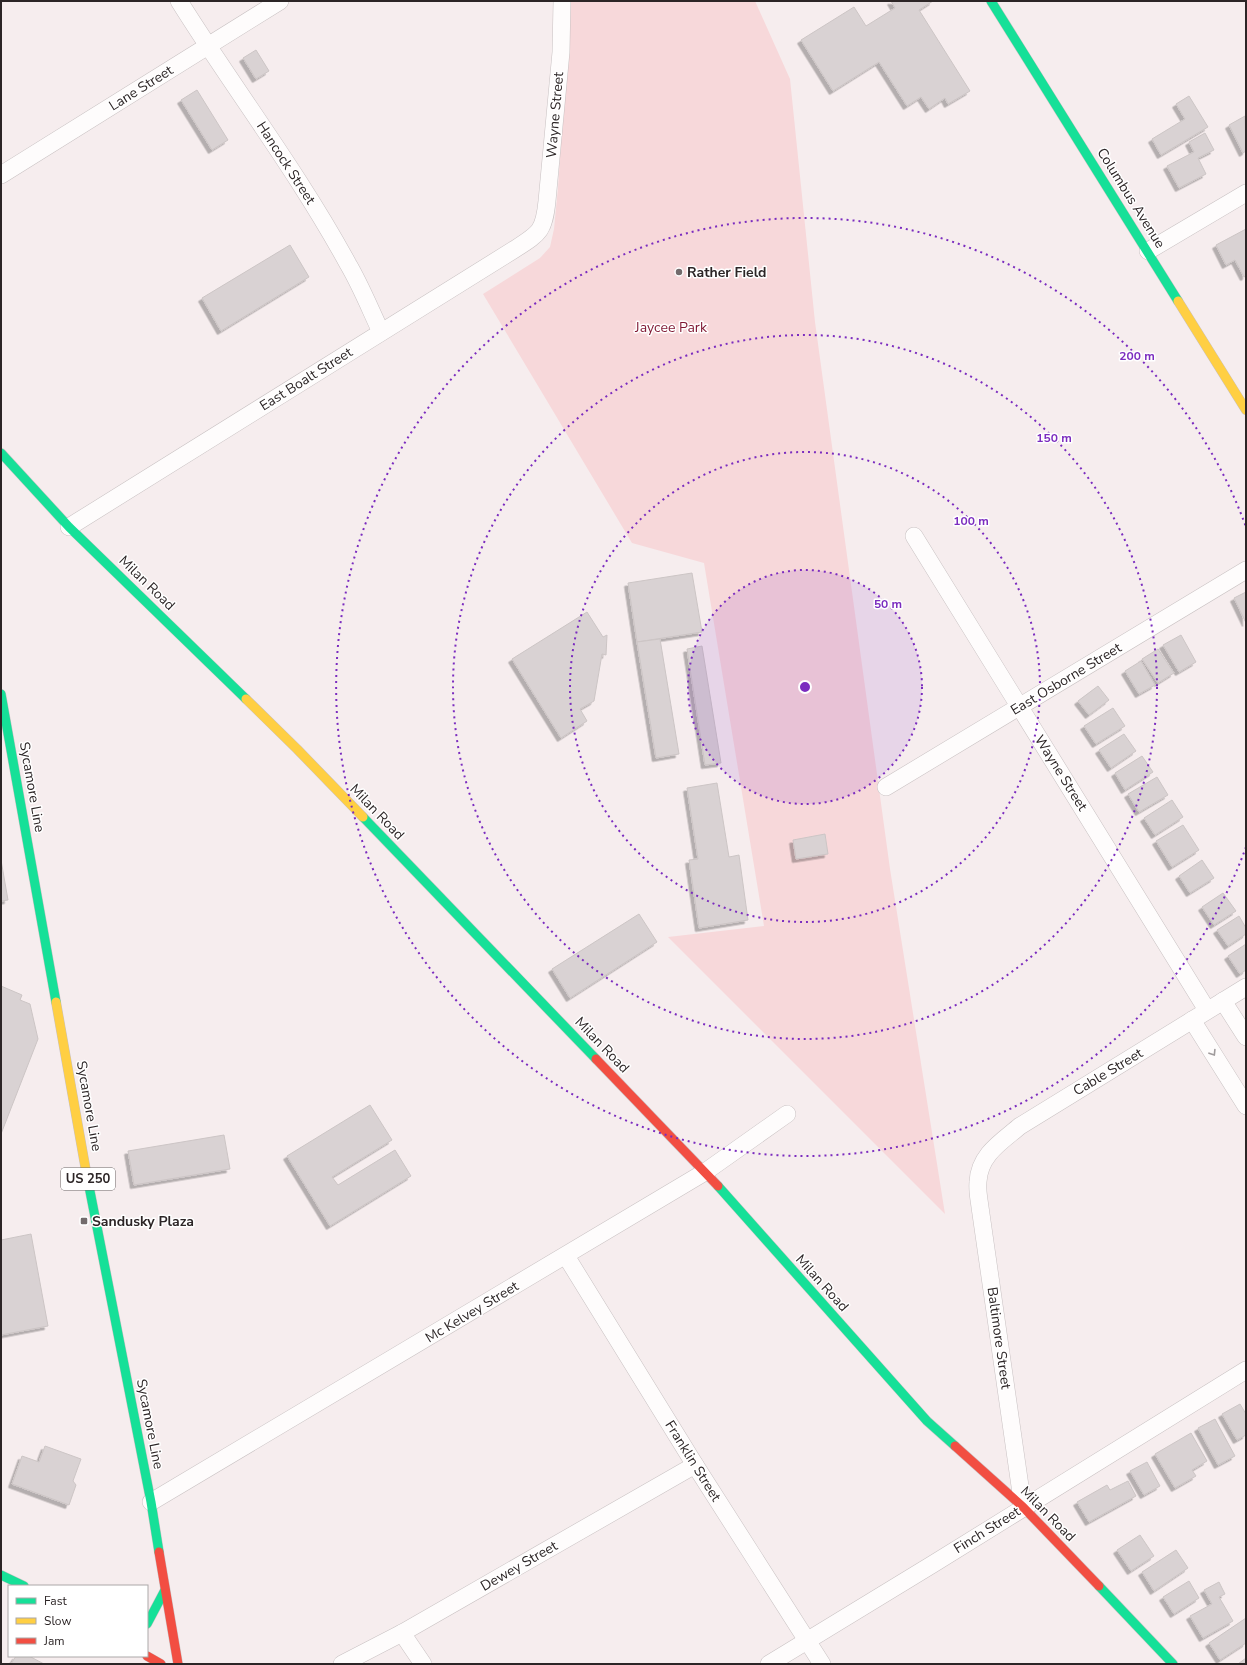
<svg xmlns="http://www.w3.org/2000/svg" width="1247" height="1665" viewBox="0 0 1247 1665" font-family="'Nunito Sans',sans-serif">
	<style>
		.green { fill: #f7d8da }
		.building { fill: #d9d2d3; stroke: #ccc5c5; filter: url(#shadow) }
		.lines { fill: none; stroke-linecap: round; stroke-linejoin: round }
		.street-casing { stroke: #c8c1c2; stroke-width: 18 }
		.fast-casing { stroke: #c8c1c2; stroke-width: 10 }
		.slow-casing { stroke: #c8c1c2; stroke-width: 10 }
		.jam-casing { stroke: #c8c1c2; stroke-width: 10 }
		.street { stroke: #fefcfc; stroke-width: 17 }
		.fast { stroke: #16e098; stroke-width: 9 }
		.slow { stroke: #ffcf43; stroke-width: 9 }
		.jam { stroke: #f24e42; stroke-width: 9 }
		.oneway { stroke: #a09b9c }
		.ring { fill: none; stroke: #7b2cbf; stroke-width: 2; stroke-dasharray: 2 4 }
		.poi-dot { fill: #736b6c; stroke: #fff; stroke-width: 1.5 }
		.labels { text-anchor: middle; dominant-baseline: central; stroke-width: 3; stroke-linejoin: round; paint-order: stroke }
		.shield { fill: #fff; stroke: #6b6667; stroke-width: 1 }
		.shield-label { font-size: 13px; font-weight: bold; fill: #2c2526 }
		.street-label { font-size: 14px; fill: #2c2526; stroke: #fff }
		.poi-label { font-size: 14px; font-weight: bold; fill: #2c2526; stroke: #fff; text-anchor: start }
		.park-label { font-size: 14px; fill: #7f1833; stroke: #fff }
		.centre { fill: #7b2cbf; stroke: #fff; stroke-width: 2 }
		.ring-label { font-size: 12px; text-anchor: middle; font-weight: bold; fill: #7b2cbf; stroke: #fff; stroke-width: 3; stroke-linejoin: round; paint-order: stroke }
	</style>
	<defs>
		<filter id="shadow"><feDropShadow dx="-3.5" dy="3.5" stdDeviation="0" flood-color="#0004"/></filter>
	</defs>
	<rect width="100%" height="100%" fill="#f6edee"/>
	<path class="green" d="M570,1H755L790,79L815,322L890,869L945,1214L668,937L764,926L704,563L632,543L483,294L540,258L550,247L554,229L558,188Z"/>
	<g class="building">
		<path d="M891,1H933L919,10L970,91L948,104L945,98L929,109L921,97L907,106L879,62L833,91L801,40L854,7L866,26L895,8Z"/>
		<path d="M256,50L269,71L256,79L243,58Z"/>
		<path d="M197,90L228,140L212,150L181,100Z"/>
		<path d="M1189,96L1208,127L1161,155L1152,139L1185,119L1176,104Z"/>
		<path d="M1245,116L1246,151L1243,153L1229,125Z"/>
		<path d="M1205,133L1214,150L1198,158L1206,174L1179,188L1167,166L1194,152L1189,142Z"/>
		<path d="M1246,229V276L1244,277L1235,260L1226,265L1216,245Z"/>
		<path d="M290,245L309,277L221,331L202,298Z"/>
		<path d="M692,573L702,632L637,642L628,583Z"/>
		<path d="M1246,592V623L1234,598Z"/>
		<path d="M587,612L603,637L607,635L606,655L602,654L594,701L580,709L587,721L561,738L512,659Z"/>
		<path d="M1181,635L1196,662L1179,672L1163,645Z"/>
		<path d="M660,639L679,754L656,758L637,642Z"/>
		<path d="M702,646L721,763L705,765L687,649Z"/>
		<path d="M1158,649L1174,673L1158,683L1142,659Z"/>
		<path d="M1141,661L1155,685L1139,694L1125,671Z"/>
		<path d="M1098,686L1109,700L1089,715L1078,701Z"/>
		<path d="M1113,708L1125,726L1096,744L1084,726Z"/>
		<path d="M1124,734L1136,751L1111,768L1099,750Z"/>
		<path d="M1142,756L1153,772L1125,790L1115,773Z"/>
		<path d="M1157,777L1168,795L1139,812L1128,794Z"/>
		<path d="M717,783L729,857L739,855L748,920L699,928L689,860L698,859L687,788Z"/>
		<path d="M1172,800L1183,817L1155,835L1144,818Z"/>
		<path d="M1183,825L1199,850L1172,867L1156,841Z"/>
		<path d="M825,834L828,854L796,859L793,840Z"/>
		<path d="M1,860L8,900L1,901Z"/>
		<path d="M1202,860L1214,878L1190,893L1179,876Z"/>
		<path d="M1223,893L1236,911L1214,925L1202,907Z"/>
		<path d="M639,914L657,942L570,998L552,969Z"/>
		<path d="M1239,916L1246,928V934L1228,946L1217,930Z"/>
		<path d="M1246,944V970L1240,974L1228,956Z"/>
		<path d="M1,986L22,995L20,1000L30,1004L38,1039L1,1134Z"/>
		<path d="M370,1105L392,1140L332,1177L338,1185L395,1150L411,1176L330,1226L287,1156Z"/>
		<path d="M224,1135L230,1169L134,1185L128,1151Z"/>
		<path d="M31,1234L48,1326L1,1335V1240Z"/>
		<path d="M1240,1404L1246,1414V1435L1237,1440L1222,1414Z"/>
		<path d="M1215,1419L1235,1456L1218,1465L1198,1428Z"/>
		<path d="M1191,1433L1207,1461L1192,1470L1196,1476L1175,1488L1155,1454Z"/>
		<path d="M45,1446L81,1459L73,1481L76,1485L69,1505L12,1484L22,1456L39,1462Z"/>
		<path d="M1147,1462L1160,1486L1144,1495L1130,1471Z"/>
		<path d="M1128,1481L1136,1496L1089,1522L1077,1502L1107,1485L1110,1490Z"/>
		<path d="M1140,1535L1154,1556L1131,1571L1117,1550Z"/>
		<path d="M1176,1550L1188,1568L1154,1591L1142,1572Z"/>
		<path d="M1189,1581L1199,1598L1174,1614L1163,1597Z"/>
		<path d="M1219,1582L1225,1594L1219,1597L1233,1621L1203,1638L1190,1616L1212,1604L1204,1590Z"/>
		<path d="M1246,1618V1643L1220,1660L1209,1643Z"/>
		<path d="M16,1656H29L44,1664H11Z"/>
		<path d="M1246,1658V1664H1238Z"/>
	</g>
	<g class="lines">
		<defs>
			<g id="street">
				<path d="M179,1C234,89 298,172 348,264C361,286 370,309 381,332"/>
				<path d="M1,175L280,1"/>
				<path d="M1148,251L1246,193"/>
				<path d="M69,527L515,249C540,233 544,231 547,201L561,52L562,1"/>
				<path d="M914,536L1207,1010"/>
				<path d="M886,787L1246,570"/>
				<path d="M1223,1001L1246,1037"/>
				<path d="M1192,1020L1246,1106"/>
				<path d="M566,1256L695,1465L822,1664"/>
				<path d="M151,1502L705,1172L787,1114"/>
				<path d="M1023,1507L980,1207C979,1199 977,1190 978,1182C979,1155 1001,1142 1020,1126L1246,987"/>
				<path d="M402,1633L423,1664"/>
				<path d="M342,1664L402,1633L695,1465"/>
				<path d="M769,1664L933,1564L1246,1370"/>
			</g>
			<g id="fast">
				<path d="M991,1L1178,301"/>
				<path d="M1,453L69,527L246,699"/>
				<path d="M1,694L56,1002"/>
				<path d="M363,817L596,1059"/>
				<path d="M86,1171L151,1502L159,1552"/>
				<path d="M718,1186L927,1421L955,1446"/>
				<path d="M1,1575L24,1586"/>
				<path d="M1099,1586L1173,1664"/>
				<path d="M147,1624L165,1590"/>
			</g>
			<g id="slow">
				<path d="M1178,301L1246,410"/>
				<path d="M246,699L297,749L363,817"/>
				<path d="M56,1002L86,1171"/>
			</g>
			<g id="jam">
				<path d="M596,1059L718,1186"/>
				<path d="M955,1446L1023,1507L1099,1586"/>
				<path d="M159,1552L178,1664"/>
				<path d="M147,1656L161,1664"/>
			</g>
		</defs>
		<use href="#street" class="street-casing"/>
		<use href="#fast" class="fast-casing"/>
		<use href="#slow" class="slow-casing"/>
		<use href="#jam" class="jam-casing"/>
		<use href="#street" class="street"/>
		<use href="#fast" class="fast"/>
		<use href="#slow" class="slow"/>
		<use href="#jam" class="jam"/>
	</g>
	<defs><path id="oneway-chevron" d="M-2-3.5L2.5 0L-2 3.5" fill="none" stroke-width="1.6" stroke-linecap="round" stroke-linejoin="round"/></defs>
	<use class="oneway" href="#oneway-chevron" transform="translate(1213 1053) rotate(58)"/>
	<circle cx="805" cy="687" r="117" fill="#7b2cbf" fill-opacity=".12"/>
	<g class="ring">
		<circle cx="805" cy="687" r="117"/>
		<circle cx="805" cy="687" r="235"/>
		<circle cx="805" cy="687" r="352"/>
		<path d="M1246 847A469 469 0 1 1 1246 527"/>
	</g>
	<g class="poi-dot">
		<circle cx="679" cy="272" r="4"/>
		<rect x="80" y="1217" width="8" height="8" rx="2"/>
	</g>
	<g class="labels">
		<rect class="shield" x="61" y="1168" width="54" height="22" rx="3"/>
		<g class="shield-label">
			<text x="88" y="1179">US 250</text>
		</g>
		<g class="street-label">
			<text transform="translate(141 88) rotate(-32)">Lane Street</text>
			<text transform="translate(555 115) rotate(-85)">Wayne Street</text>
			<text transform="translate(286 163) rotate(57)">Hancock Street</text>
			<text transform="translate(1131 198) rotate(58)">Columbus Avenue</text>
			<text transform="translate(306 379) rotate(-32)">East Boalt Street</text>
			<text transform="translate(147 583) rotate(44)">Milan Road</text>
			<text transform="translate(1066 679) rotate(-31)">East Osborne Street</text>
			<text transform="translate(1061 773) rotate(58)">Wayne Street</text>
			<text transform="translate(32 787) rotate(80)">Sycamore Line</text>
			<text transform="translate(377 812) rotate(46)">Milan Road</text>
			<text transform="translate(602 1045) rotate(46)">Milan Road</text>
			<text transform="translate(1108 1072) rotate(-31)">Cable Street</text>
			<text transform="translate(89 1106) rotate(80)">Sycamore Line</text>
			<text transform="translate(822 1283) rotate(48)">Milan Road</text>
			<text transform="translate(472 1312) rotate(-31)">Mc Kelvey Street</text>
			<text transform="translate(999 1338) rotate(82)">Baltimore Street</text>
			<text transform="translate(150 1424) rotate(79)">Sycamore Line</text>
			<text transform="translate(693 1461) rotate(58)">Franklin Street</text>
			<text transform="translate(1048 1514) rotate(45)">Milan Road</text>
			<text transform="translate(987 1530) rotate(-32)">Finch Street</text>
			<text transform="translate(519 1566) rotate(-30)">Dewey Street</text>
		</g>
		<g class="poi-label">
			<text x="687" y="272">Rather Field</text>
			<text x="92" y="1221">Sandusky Plaza</text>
		</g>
		<g class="park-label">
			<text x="671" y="327">Jaycee Park</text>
		</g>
	</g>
	<circle cx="805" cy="687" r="6" class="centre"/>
	<g class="ring-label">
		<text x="1137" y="360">200 m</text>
		<text x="1054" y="442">150 m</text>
		<text x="971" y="525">100 m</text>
		<text x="888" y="608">50 m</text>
	</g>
	<rect width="1247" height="1665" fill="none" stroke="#2c2526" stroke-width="4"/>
	<rect x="8" y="1585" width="140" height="72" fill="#ffffff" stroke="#aba8a8"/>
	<rect x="16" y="1598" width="20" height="6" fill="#16e098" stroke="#aba8a8"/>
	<text x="44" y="1605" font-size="12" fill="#2c2526">Fast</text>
	<rect x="16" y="1618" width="20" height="6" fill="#ffcf43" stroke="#aba8a8"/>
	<text x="44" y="1625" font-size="12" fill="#2c2526">Slow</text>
	<rect x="16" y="1638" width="20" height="6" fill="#f24e42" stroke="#aba8a8"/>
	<text x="44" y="1645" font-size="12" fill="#2c2526">Jam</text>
</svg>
